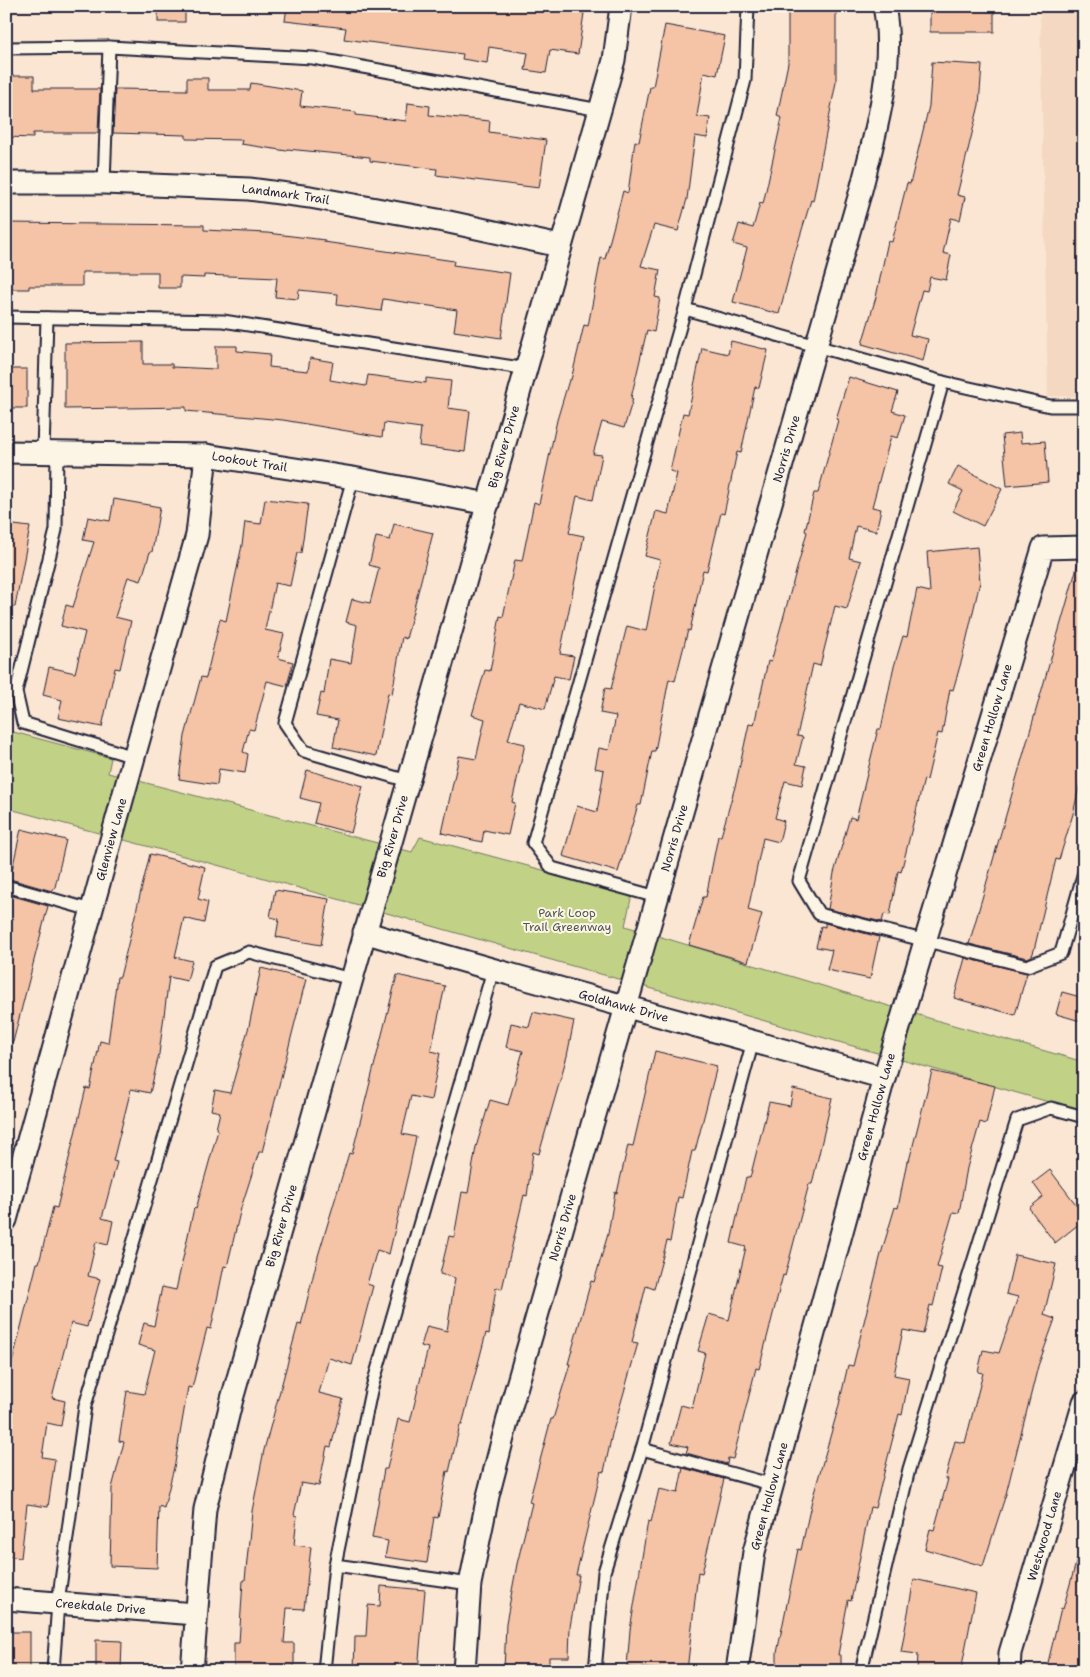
<svg xmlns="http://www.w3.org/2000/svg" width="1090" height="1677" viewBox="0 0 1090 1677" font-family="'Shantell Sans',sans-serif">
	<style>
		.built { fill: #f4d8c1 }
		.green { fill: #c1d186; stroke: #727a60 }
		.building { fill: #f5c3a5; stroke: #22223b }
		.lines { fill: none; stroke-linecap: round; stroke-linejoin: round }
		.service-casing { stroke: #22223b; stroke-width: 15 }
		.minor-casing { stroke: #22223b; stroke-width: 25 }
		.service { stroke: #fcf5e5; stroke-width: 11 }
		.minor { stroke: #fcf5e5; stroke-width: 21 }
		.labels { text-anchor: middle; dominant-baseline: central; stroke-width: 4; stroke-linejoin: round; paint-order: stroke }
		.street-label { font-size: 12px; fill: #22223b; stroke: #fcf5e5 }
		.park-label { font-size: 12px; fill: #525752; stroke: #fcf5e5 }
	</style>
	<rect width="100%" height="100%" fill="#fae6d2"/>
	<filter id="ink" filterUnits="userSpaceOnUse"><feTurbulence type="fractalNoise" baseFrequency=".02" numOctaves="2"/><feDisplacementMap in="SourceGraphic" scale="10" xChannelSelector="R" yChannelSelector="G"/><feConvolveMatrix kernelMatrix="1 2 1 2 8 2 1 2 1" color-interpolation-filters="sRGB"/></filter>
	<g filter="url(#ink)">
		<path class="built" d="M1040,6H1084V396H1048Z"/>
		<path class="green" d="M6,730L111,758L108,773L412,852L420,837L632,894L625,926L932,1019L1084,1062V1112L250,874L6,808Z"/>
		<g class="building">
			<rect x="158" y="6" width="27" height="16"/>
			<path d="M287,6H540L584,13L578,54L550,50L546,73L525,70L528,53L489,47L487,63L462,59L463,54L344,39L346,28L285,21Z"/>
			<path d="M930,6L994,9V32H930Z"/>
			<path d="M788,12H836V82L813,201L811,200L795,253L779,314L733,302L747,248L733,244L739,224L753,228L760,203L763,204L782,118L777,116L788,63Z"/>
			<path d="M665,25L725,36L717,75L704,72L697,116L710,118L707,138L695,136L687,199L678,231L654,225L641,266L660,270L655,297L660,298L654,332L647,330L631,398L633,399L624,428L602,422L593,454L602,455L593,500L577,496L569,533L584,536L560,654L574,656L569,679L554,676L545,709L519,702L508,740L525,744L512,802L515,803L508,835L484,830L482,842L442,833L459,756L476,759L485,719L472,715L485,670L490,671L500,616L503,617L515,560L522,561L534,502L539,504L557,420L569,380H571L584,325L588,326L601,258L605,259L623,191L628,193L635,141L639,142L650,87H653Z"/>
			<path d="M932,62L982,65L979,105L957,195L965,197L960,220L951,218L943,253L951,255L946,280L930,277L927,291L922,290L910,335L928,339L923,361L862,344L876,297L888,241L892,242L907,183L910,184L929,106Z"/>
			<path d="M11,76H34V89H100L98,133H33V138L6,137V92H11Z"/>
			<path d="M187,78H208V90H250L251,83L302,91L300,106L356,112V115L406,121L408,103L430,106L429,115L490,121L489,132L546,140L539,188L436,175L437,169L370,161V157L287,149V151L241,144L242,140L186,139V135L113,133L115,89L187,90Z"/>
			<path d="M6,223L204,225V230L267,233L325,240L324,242L454,261L453,265L510,273L501,338L454,331L457,310L383,299L381,311L337,305L338,294L299,290L298,299L275,297L277,278L204,275V278L180,277V288H158V272H82V286H29V289H6Z"/>
			<path d="M731,341L768,350L759,388L755,387L741,453L737,452L724,514L721,513L707,571L703,570L690,631L688,630L675,681L669,679L655,751H652L641,805H638L618,872L563,856L577,806L597,812L604,770L595,768L599,748L609,750L616,716L600,713L605,688L611,689L627,626L646,631L660,560L645,556L656,511L668,514L677,473L670,471L683,413L688,414L702,348L728,354Z"/>
			<path d="M143,342V364H172V367L216,369V346H237V351L270,354L269,367L308,371L310,358L333,362L330,380L366,386L368,375L426,383V378L451,381L448,408L470,411L465,452L419,446L421,428L384,423L382,437L283,420L186,411V407L65,409V343Z"/>
			<rect x="6" y="369" width="21" height="39"/>
			<path d="M849,377L898,392L892,411L905,415L898,438L891,436L872,507L881,509L876,531L856,526L849,558L861,561L847,609L835,606L820,666L813,664L797,736L803,737L796,764L806,766L802,785L785,781L775,818L784,821L779,842L763,838L748,910L762,914L748,962L689,945L703,897H706L718,836H721L736,783L749,724L754,725L768,661L771,662L807,532L805,531L814,493H818L838,420L836,419Z"/>
			<path d="M1020,433L1021,443L1045,441L1048,482L1007,486L1002,435Z"/>
			<path d="M958,466L1002,489L983,526L953,511L963,491L949,484Z"/>
			<path d="M114,499L160,507L152,552H150L141,581L128,577L115,617L131,621L120,669L115,668L102,727L58,718L62,700L43,695L49,667L75,673L85,632L61,626L66,605L73,607L94,542L83,540L88,517L110,521Z"/>
			<path d="M265,499L308,504L301,553H297L290,586L275,583L265,630L284,634L278,658L293,662L287,686L267,681L254,730L249,729L243,752L248,754L245,773L219,769L217,785L179,779L185,736L201,677L206,678L220,619L226,621L242,545L245,522L261,524Z"/>
			<path d="M6,524L30,527L15,607L6,606Z"/>
			<path d="M394,524L433,533L406,639L402,637L392,694L388,693L376,756L333,747L338,720L316,716L321,693L324,694L329,659L351,663L357,625L346,622L352,599L370,603L379,568L369,565L376,537L390,540Z"/>
			<path d="M977,547L980,582L962,659L953,690L950,689L942,734L938,733L927,780L924,779L901,872L898,871L890,915L884,914L882,922L828,909L834,873L850,817L856,819L878,729H881L893,670L903,636L907,637L917,589L930,592L927,552Z"/>
			<path d="M1079,560H1084V766L1073,814L1059,860L1056,859L1034,950L1032,956L1027,958L969,944Z"/>
			<path d="M307,770L363,786L351,833L314,823L319,803L300,798Z"/>
			<path d="M21,829L66,840L55,887L52,891L10,879Z"/>
			<path d="M150,854L205,867L198,899L208,902L204,923L184,918L175,957L192,961L187,981L169,977L159,1054L150,1093L131,1089L113,1161L117,1162L102,1218L113,1221L108,1245L96,1242L88,1276L100,1279L87,1327L71,1323L52,1398L65,1401L61,1426L47,1423L42,1457L55,1459L48,1507L27,1504L21,1558L6,1556V1387L37,1263H39L53,1207L57,1208L86,1088L90,1089L100,1041L108,1043L117,977H120Z"/>
			<path d="M275,890L329,899L321,945L276,937L279,919L270,917Z"/>
			<path d="M6,894L48,906L13,1042L6,1041Z"/>
			<path d="M825,923L879,937L870,979L827,970L832,950L816,947L821,926L825,927Z"/>
			<path d="M965,958L1027,973L1015,1015L954,998Z"/>
			<path d="M261,968L306,979L262,1152H259L241,1208L227,1267L224,1266L211,1329L207,1328L192,1388L188,1387L175,1463L164,1508L159,1506L157,1568L110,1566L112,1488L124,1442L119,1441L127,1391L144,1394L155,1350L138,1345L144,1323L154,1326L162,1287L176,1290L194,1208L196,1209L218,1130L216,1129L220,1112L211,1110L215,1090L230,1093L249,1026Z"/>
			<path d="M397,975L445,986L431,1051L440,1053L431,1100L411,1096L402,1134L416,1137L409,1170L389,1254L377,1250L367,1284L373,1286L352,1365L329,1358L319,1393L343,1399L331,1447L327,1446L319,1486L301,1483L294,1515L297,1516L294,1545L311,1547L304,1609L287,1608L284,1643H294V1667H274V1671H234V1643H239L243,1580H245L252,1511L264,1450L298,1324L301,1325L318,1256L349,1153L352,1154Z"/>
			<path d="M1062,992L1084,998V1022L1056,1014Z"/>
			<path d="M533,1012L574,1021L567,1056L539,1154L533,1152L527,1196L524,1195L502,1289L496,1288L489,1334L486,1333L462,1425H460L449,1472L447,1471L438,1518L434,1517L427,1563L385,1557L388,1541L372,1538L384,1469H387L398,1419L410,1422L428,1348L421,1346L427,1326L447,1331L455,1278L440,1274L449,1236L454,1237L462,1192L468,1193L476,1147L490,1100L508,1105L523,1051L506,1047L511,1023L529,1027Z"/>
			<path d="M655,1051L717,1066L695,1151H692L682,1198L678,1197L670,1242L667,1241L654,1289L646,1286L632,1342L638,1343L612,1434L604,1472L601,1471L576,1575H579L570,1627L569,1657H549V1671H504L506,1623L517,1564L532,1503L529,1502L551,1419H553L570,1364H568L591,1281L594,1282L608,1234L615,1192L617,1193L628,1145L633,1146Z"/>
			<path d="M932,1071L995,1086L986,1124L980,1122L967,1168L959,1213L953,1212L937,1267L942,1268L933,1306L930,1305L923,1334L903,1330L894,1375L909,1378L902,1415L899,1414L875,1508L870,1507L851,1601L848,1600L838,1655H841V1671H777V1653L798,1549L801,1550L812,1500L838,1409L848,1365L853,1366L881,1254L895,1207L898,1208L907,1161H909Z"/>
			<path d="M793,1089L832,1098L812,1184H809L785,1276L783,1275L759,1369L756,1368L733,1459L728,1458L727,1464L686,1453L688,1447L671,1443L681,1405L692,1408L705,1353L698,1351L709,1314L729,1320L746,1247L731,1243L746,1177L750,1178L769,1102L790,1106Z"/>
			<path d="M1050,1170L1084,1215V1220L1055,1243L1029,1208L1043,1197L1033,1183Z"/>
			<path d="M1015,1255L1056,1264L1044,1315L1055,1319L1038,1366L1006,1494L983,1566L925,1549L930,1529L934,1530L948,1479H945L955,1441L965,1443L983,1373L978,1372L983,1350L999,1353L1018,1297L1006,1294Z"/>
			<path d="M683,1468L724,1479L702,1573L698,1572L687,1671L627,1667L630,1630L648,1521L651,1522L659,1489L678,1493Z"/>
			<path d="M1079,1552H1084V1671H1046L1061,1608L1063,1609Z"/>
			<path d="M914,1579L976,1593L961,1671H917L918,1654L901,1652Z"/>
			<path d="M381,1586L425,1590L418,1671H354L355,1636H366L368,1605L380,1606Z"/>
			<rect x="6" y="1632" width="24" height="39"/>
			<path d="M96,1640L122,1641L121,1671H96Z"/>
		</g>
		<g class="lines">
			<defs>
				<g id="service">
					<path d="M748,6L745,80L685,309L943,382L1050,406H1084"/>
					<path d="M6,48L109,47L313,58L600,110"/>
					<path d="M104,183L109,47"/>
					<path d="M6,317L223,321L527,369"/>
					<path d="M943,382L799,881L819,914L1027,966L1061,953L1084,872"/>
					<path d="M43,452L47,318"/>
					<path d="M57,453L56,530L16,692L23,723L134,757"/>
					<path d="M353,478L285,723L304,751L408,781"/>
					<path d="M6,886L91,910"/>
					<path d="M657,897L552,868L533,843L685,309"/>
					<path d="M642,1449L753,1041"/>
					<path d="M470,1584L335,1565L371,1391L493,970"/>
					<path d="M53,1671L58,1603L85,1406L215,966L249,952L351,979"/>
					<path d="M324,1671L335,1565"/>
					<path d="M595,1671L604,1572L642,1449L774,1485"/>
					<path d="M864,1671L863,1663L909,1469L1017,1120L1051,1108L1084,1117"/>
				</g>
				<g id="minor">
					<path id="s1" d="M6,183H104L249,189L310,197L449,222L560,246"/>
					<path id="s2" d="M6,452L206,455L353,478L488,504"/>
					<path id="s3" d="M364,932C537,984 711,1029 884,1078"/>
					<path id="s4" d="M6,1220L134,757L197,535L206,455"/>
					<path id="s5" d="M6,1599L195,1614"/>
					<path id="s6" d="M192,1671L205,1509L232,1399L600,110L614,60L621,6"/>
					<path id="s7" d="M464,1671L470,1584L488,1496L512,1403L861,190C875,134 896,65 884,6"/>
					<path id="s8" d="M737,1671L754,1552L884,1078L1043,548L1084,547"/>
					<path id="s9" d="M1009,1671L1010,1653L1084,1402"/>
				</g>
			</defs>
			<use href="#service" class="service-casing"/>
			<use href="#minor" class="minor-casing"/>
			<use href="#service" class="service"/>
			<use href="#minor" class="minor"/>
		</g>
	</g>
	<g class="labels">
		<g class="street-label">
			<text stroke="none"><textPath href="#s1" startOffset="280">Landmark Trail</textPath></text>
			<text stroke="none"><textPath href="#s6" startOffset="1266">Big River Drive</textPath></text>
			<text stroke="none"><textPath href="#s7" startOffset="1266">Norris Drive</textPath></text>
			<text stroke="none"><textPath href="#s2" startOffset="244">Lookout Trail</textPath></text>
			<text stroke="none"><textPath href="#s8" startOffset="988">Green Hollow Lane</textPath></text>
			<text stroke="none"><textPath href="#s6" startOffset="861">Big River Drive</textPath></text>
			<text stroke="none"><textPath href="#s7" startOffset="861">Norris Drive</textPath></text>
			<text stroke="none"><textPath href="#s4" startOffset="395">Glenview Lane</textPath></text>
			<text stroke="none"><textPath href="#s3" startOffset="270">Goldhawk Drive</textPath></text>
			<text stroke="none"><textPath href="#s8" startOffset="582">Green Hollow Lane</textPath></text>
			<text stroke="none"><textPath href="#s6" startOffset="456">Big River Drive</textPath></text>
			<text stroke="none"><textPath href="#s7" startOffset="456">Norris Drive</textPath></text>
			<text stroke="none"><textPath href="#s8" startOffset="178">Green Hollow Lane</textPath></text>
			<text stroke="none"><textPath href="#s9" startOffset="140">Westwood Lane</textPath></text>
			<text stroke="none"><textPath href="#s5" startOffset="95">Creekdale Drive</textPath></text>
		</g>
		<g class="park-label">
			<text x="567" y="913">Park Loop<tspan x="567" dy="14">Trail Greenway</tspan></text>
		</g>
	</g>
	<rect width="1090" height="1677" fill="none" stroke="#fcf5e5" stroke-width="25"/>
	<rect x="12" y="12" width="1065" height="1652" fill="none" stroke="#22223b" stroke-width="2" filter="url(#ink)"/>
</svg>
